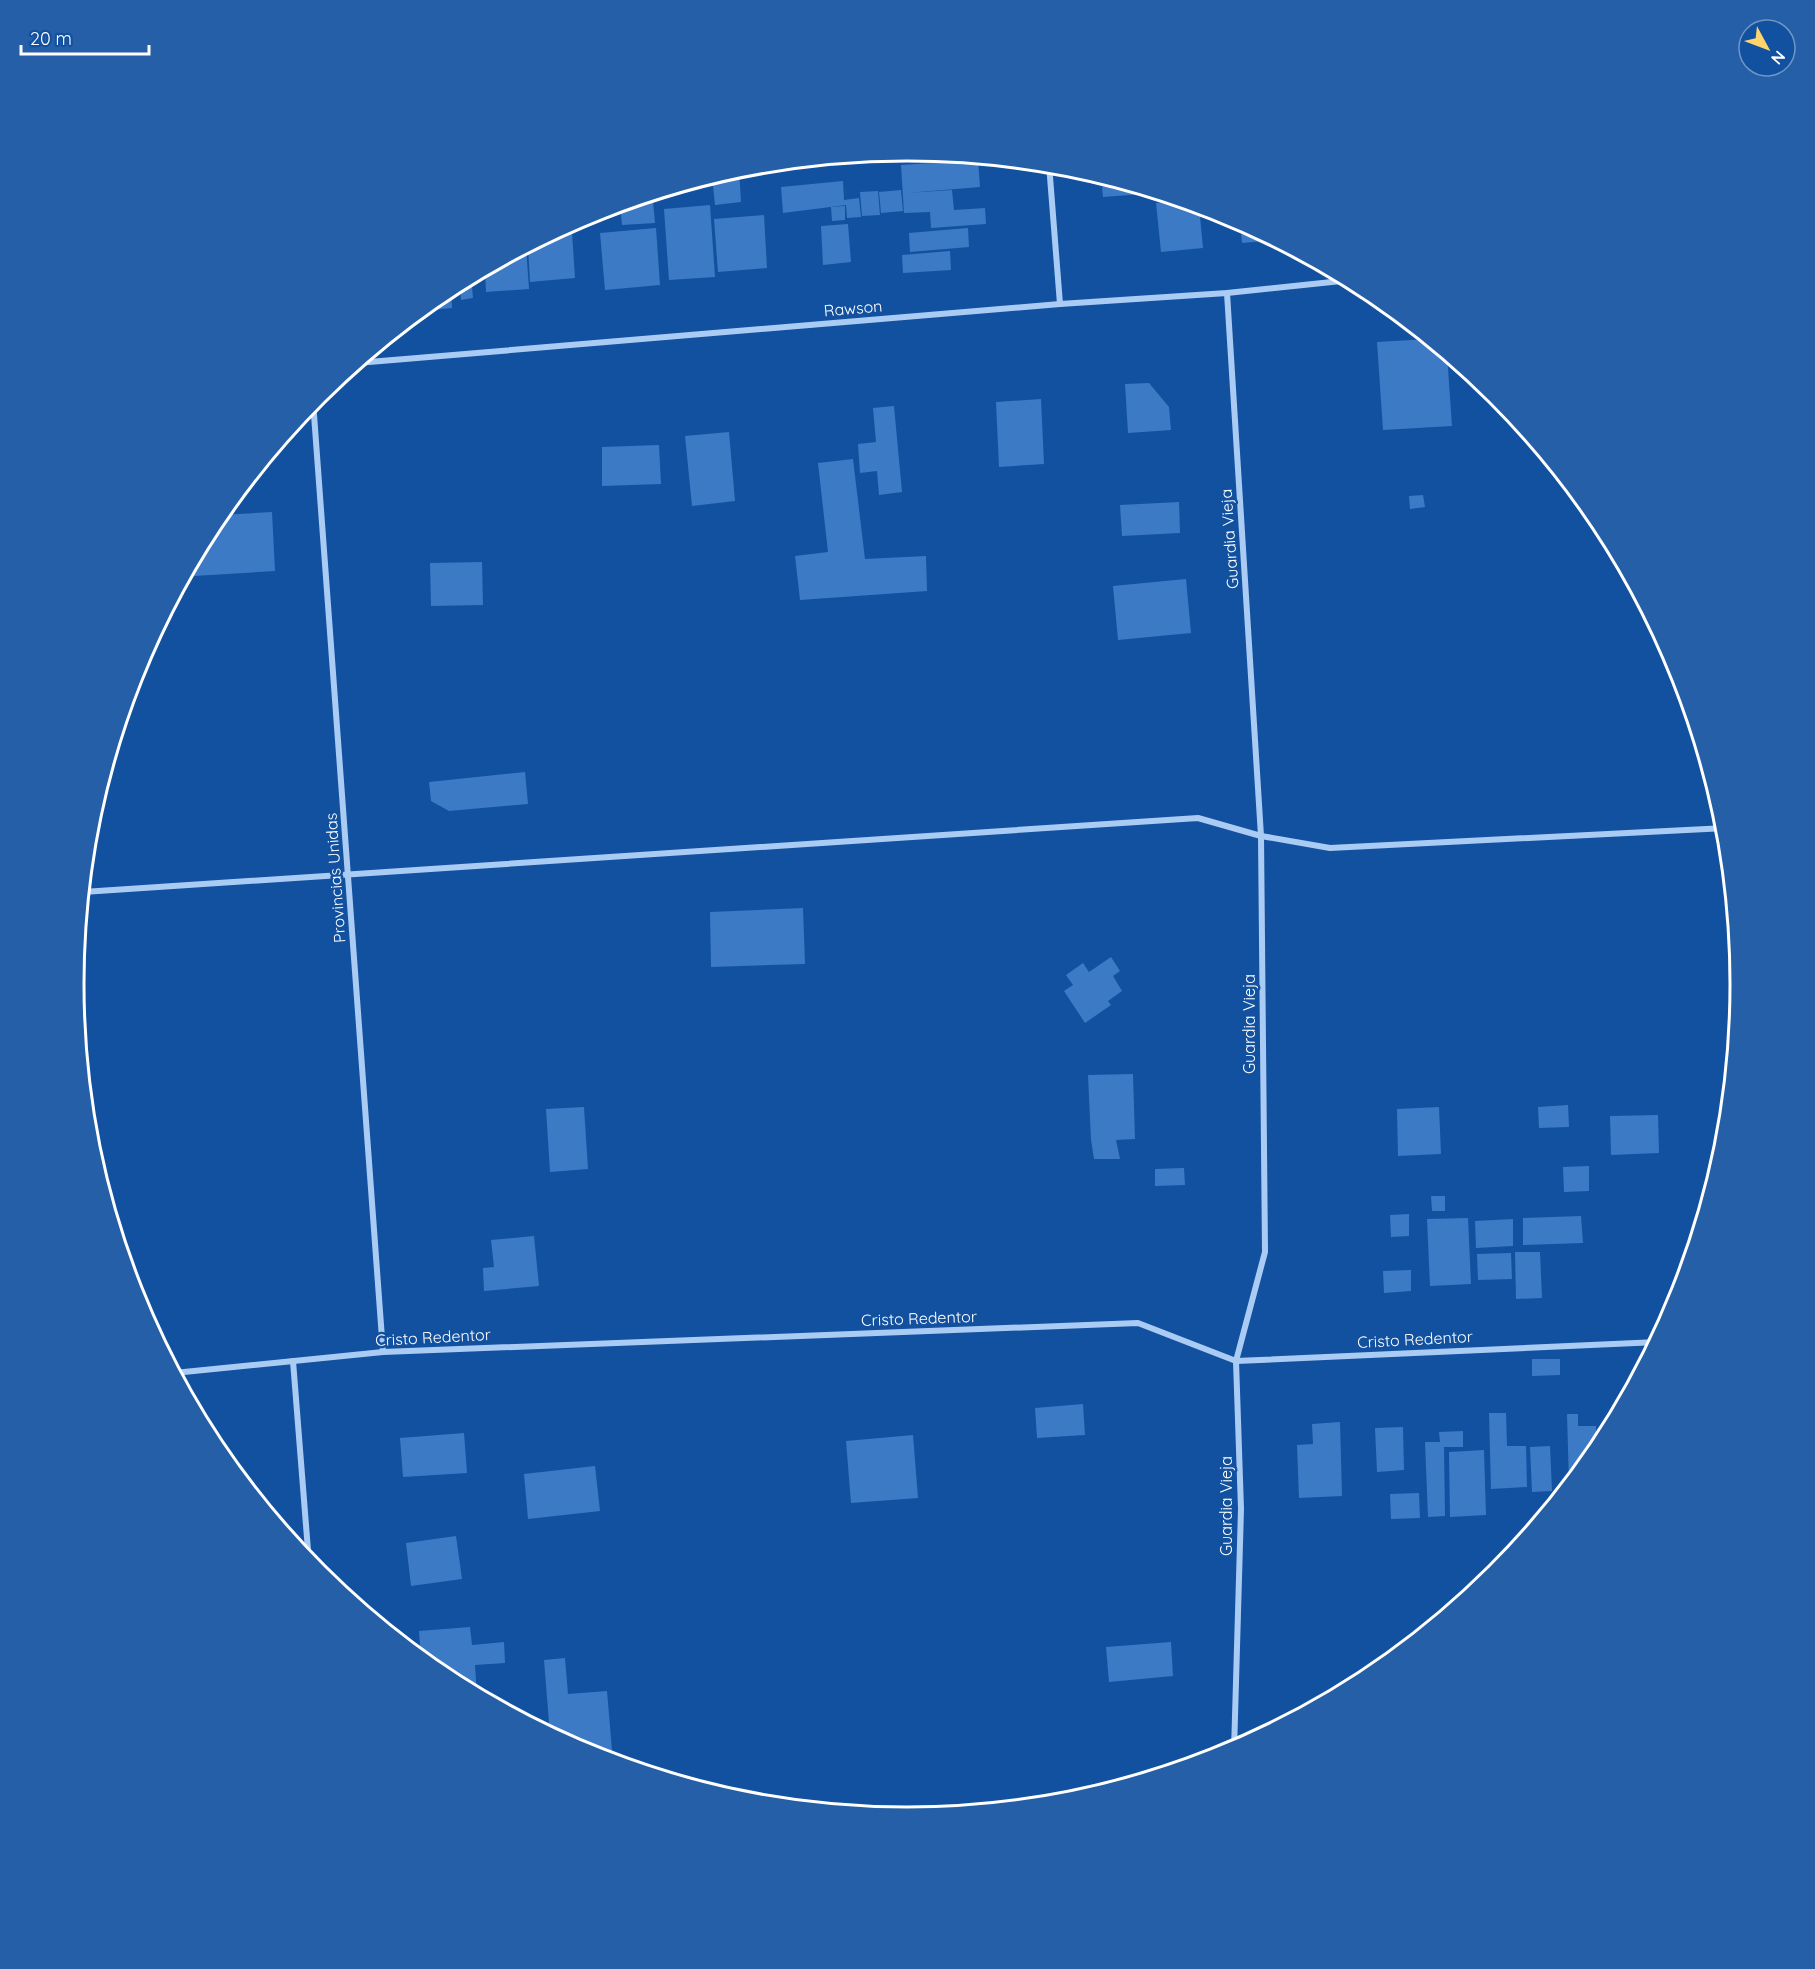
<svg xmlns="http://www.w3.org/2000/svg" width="1815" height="1969" viewBox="0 0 1815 1969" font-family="Quicksand,sans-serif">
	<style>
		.building { fill: #3c7ac6 }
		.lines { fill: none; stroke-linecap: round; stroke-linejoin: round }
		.street { stroke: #aaccf4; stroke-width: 6 }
		.labels { text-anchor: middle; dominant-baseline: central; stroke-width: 5; stroke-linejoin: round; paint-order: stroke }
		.street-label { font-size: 16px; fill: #fff; stroke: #12519f }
		.rim { fill: none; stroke: #fff; stroke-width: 3 }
	</style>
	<rect width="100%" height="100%" fill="#12519f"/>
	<g class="building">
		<path d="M978,160L980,187L906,193L952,190L954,210L985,208L986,224L931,228L930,212L904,213L901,165Z"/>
		<path d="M739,168L741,202L715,205L712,176Z"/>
		<path d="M1099,175L1126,183L1100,186Z"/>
		<path d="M843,181L844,200L859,198L861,217L847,218L846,205L783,213L781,187Z"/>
		<path d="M1129,184L1156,193L1103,197L1102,187Z"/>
		<path d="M901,190L903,211L881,213L879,192Z"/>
		<path d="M878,191L880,215L862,216L860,192Z"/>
		<path d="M653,201L655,223L622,225L620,204Z"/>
		<path d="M1182,201L1199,206L1203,248L1161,252L1156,203Z"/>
		<path d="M710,205L715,277L669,280L664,209Z"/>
		<path d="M845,206V220L832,221L831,207Z"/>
		<path d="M764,215L767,268L718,272L714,219Z"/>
		<path d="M1240,221L1266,235L1275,240L1242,243Z"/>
		<path d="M848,224L851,262L823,265L821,226Z"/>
		<path d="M656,228L660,285L605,290L600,233Z"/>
		<path d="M968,228L969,247L910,252L909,233Z"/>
		<path d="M572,232L575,278L530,282L528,246L553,233Z"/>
		<path d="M526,247L529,289L486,292L485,269Z"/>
		<path d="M950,251L951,270L903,273L902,255Z"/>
		<path d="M471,276L473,298L461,300L460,283Z"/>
		<path d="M451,287L452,308L420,311L444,291Z"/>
		<path d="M1429,339L1447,354L1452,426L1383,430L1377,342Z"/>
		<path d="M1149,383L1169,407L1171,430L1128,433L1125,384Z"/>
		<path d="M1041,399L1044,464L999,467L996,402Z"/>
		<path d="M894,406L902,492L879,495L877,471L860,473L858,444L876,442L873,408Z"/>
		<path d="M729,432L735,501L692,506L685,436Z"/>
		<path d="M659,445L661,484L602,486V447Z"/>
		<path d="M853,459L865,559L926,556L927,591L800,600L795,556L828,552L818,463Z"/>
		<path d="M1423,495L1425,507L1410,509L1409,496Z"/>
		<path d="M1179,502L1180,533L1122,536L1120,505Z"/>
		<path d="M272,512L275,571L194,576L193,560L209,531L222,530V515Z"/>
		<path d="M482,562L483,605L431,606L430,563Z"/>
		<path d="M1186,579L1191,633L1118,640L1113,586Z"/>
		<path d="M525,772L528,804L449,811L431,801L429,782Z"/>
		<path d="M803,908L805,964L711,967L710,912Z"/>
		<path d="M1111,957L1120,971L1113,976L1122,991L1108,1001L1111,1005L1085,1023L1064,991L1073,985L1066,975L1083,963L1089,972Z"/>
		<path d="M1133,1074L1135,1139L1116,1140L1120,1159H1094L1091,1140L1088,1075Z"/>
		<path d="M1568,1105L1569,1127L1539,1128L1538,1107Z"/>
		<path d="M584,1107L588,1169L550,1172L546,1109Z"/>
		<path d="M1439,1107L1441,1154L1398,1156L1397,1109Z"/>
		<path d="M1658,1115L1659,1153L1611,1155L1610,1116Z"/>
		<path d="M1589,1166V1191L1564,1192L1563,1167Z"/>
		<path d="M1184,1168L1185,1185L1155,1186V1169Z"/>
		<path d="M1431,1196H1445V1211H1432Z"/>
		<path d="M1409,1214V1236L1391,1237L1390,1215Z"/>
		<path d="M1581,1216L1583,1243L1523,1245V1218Z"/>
		<path d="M1468,1218L1471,1284L1430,1286L1427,1219Z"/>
		<path d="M1513,1219V1246L1476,1248L1475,1221Z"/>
		<path d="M534,1236L539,1286L484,1291L483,1268L494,1267L491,1240Z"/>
		<path d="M1515,1252H1540L1542,1298L1516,1299Z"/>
		<path d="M1511,1253L1512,1279L1478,1280L1477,1254Z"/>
		<path d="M1411,1270V1291L1384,1293L1383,1271Z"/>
		<path d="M1532,1359H1560V1375L1532,1376Z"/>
		<path d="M1083,1404L1085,1435L1037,1438L1035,1408Z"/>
		<path d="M1489,1413H1506L1507,1446H1526L1527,1487L1491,1489Z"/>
		<path d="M1567,1414H1578V1426H1596V1434H1609L1601,1448L1572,1483H1569Z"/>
		<path d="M1340,1422L1342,1496L1299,1498L1297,1445L1313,1444L1312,1424Z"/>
		<path d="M1403,1427L1404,1470L1377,1472L1375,1428Z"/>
		<path d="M1463,1431V1447H1444L1445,1516L1428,1517L1425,1442H1440L1439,1432Z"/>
		<path d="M464,1433L467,1473L403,1477L400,1438Z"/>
		<path d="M913,1435L918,1498L851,1503L846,1441Z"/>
		<path d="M1550,1446L1552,1491L1532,1492L1530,1447Z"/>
		<path d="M1484,1450L1486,1515L1450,1517L1449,1452Z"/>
		<path d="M595,1466L600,1511L528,1519L524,1474Z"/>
		<path d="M1419,1493L1420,1518L1391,1519L1390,1494Z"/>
		<path d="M456,1536L462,1579L411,1586L406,1543Z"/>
		<path d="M470,1627L472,1645L504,1642L505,1663L475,1665L477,1695L444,1678L421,1659L419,1631Z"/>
		<path d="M1171,1642L1173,1676L1109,1682L1106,1647Z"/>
		<path d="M565,1658L568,1694L607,1691L613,1762L588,1755L550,1735L544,1660Z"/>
	</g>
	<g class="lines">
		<g class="street">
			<path d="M1049,164L1060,304"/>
			<path d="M1227,293L1261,836L1265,1252L1236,1361L1241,1509L1234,1751"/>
			<path d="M357,363L1060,304L1227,293L1351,280"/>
			<path d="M313,401L383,1352"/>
			<path d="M83,892L1198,818L1261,836L1330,848L1726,828"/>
			<path d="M293,1361L309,1563"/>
			<path d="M174,1373L383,1352L1138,1323L1236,1361L1658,1342"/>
		</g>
	</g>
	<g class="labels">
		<g class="street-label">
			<text transform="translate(853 308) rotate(-5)">Rawson</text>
			<text transform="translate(1229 539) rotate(-94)">Guardia Vieja</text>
			<text transform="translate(335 878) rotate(-94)">Provincias Unidas</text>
			<text transform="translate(1249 1024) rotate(-90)">Guardia Vieja</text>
			<text transform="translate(919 1318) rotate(-2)">Cristo Redentor</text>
			<text transform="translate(433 1337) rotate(-3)">Cristo Redentor</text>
			<text transform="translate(1415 1339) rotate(-3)">Cristo Redentor</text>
			<text transform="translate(1226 1506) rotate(-90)">Guardia Vieja</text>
		</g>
	</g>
	<path d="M0 0H1815V1969H0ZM84 984a823 823 0 1 1 1646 0a823 823 0 1 1-1646 0Z" fill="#255fa7" fill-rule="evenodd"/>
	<path class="rim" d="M84 984a823 823 0 1 1 1646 0a823 823 0 1 1-1646 0Z"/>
	<g transform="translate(1767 48) rotate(131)"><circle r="28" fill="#12519f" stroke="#7197c5" stroke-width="1.5"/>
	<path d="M0-4.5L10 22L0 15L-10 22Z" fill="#ffd46d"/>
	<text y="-9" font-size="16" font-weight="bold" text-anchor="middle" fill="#ffffff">N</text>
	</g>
	<path d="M21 45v9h128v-9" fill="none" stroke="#ffffff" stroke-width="3"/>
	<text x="30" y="45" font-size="18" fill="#ffffff" stroke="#12519f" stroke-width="4.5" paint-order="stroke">20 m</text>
</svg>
